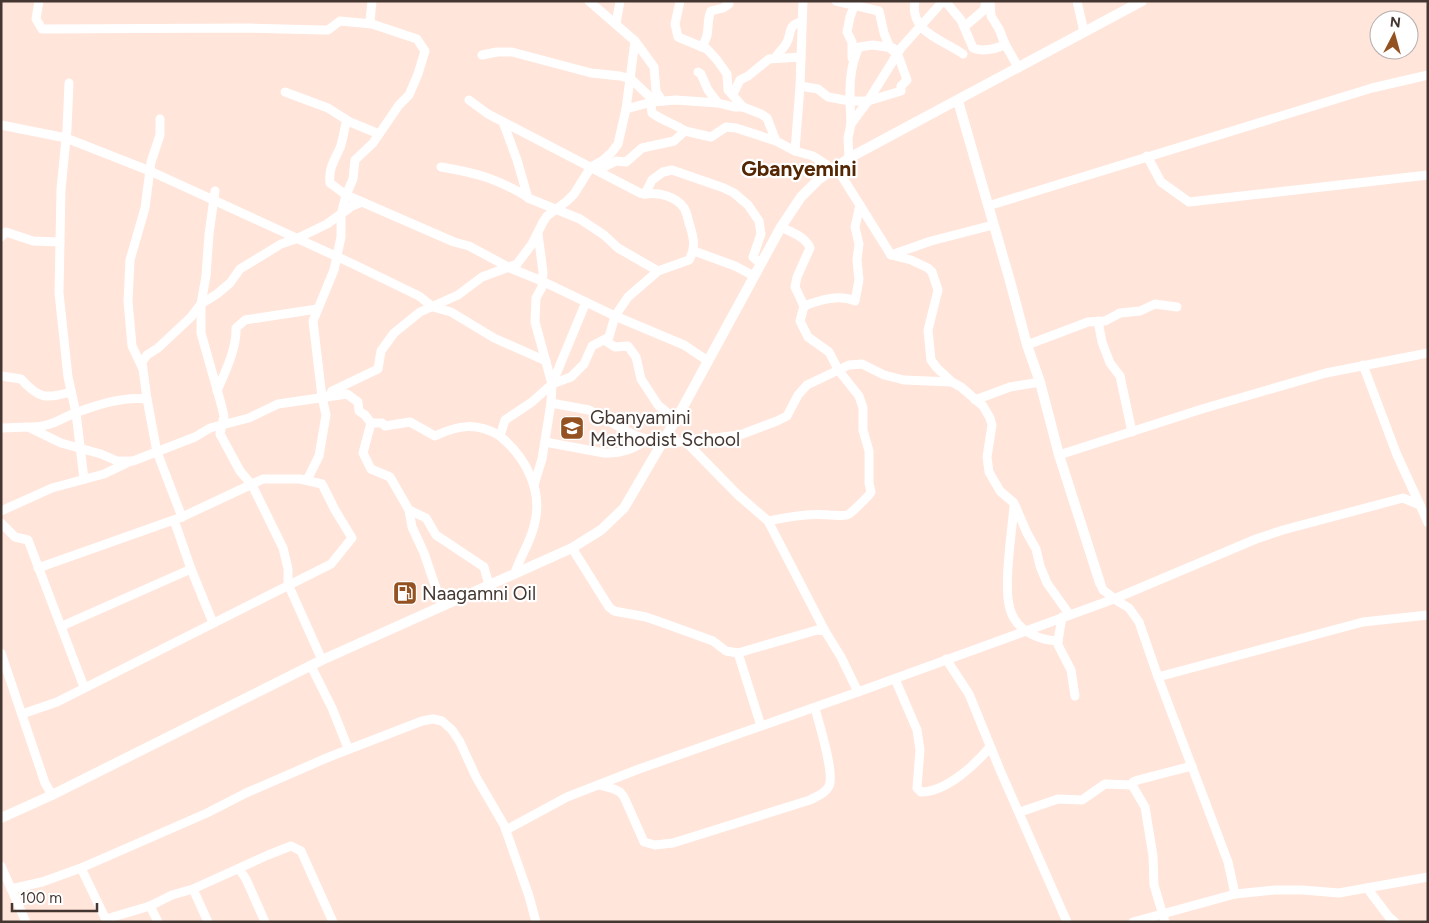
<svg xmlns="http://www.w3.org/2000/svg" width="1429" height="923" viewBox="0 0 1429 923" font-family="Figtree,sans-serif">
	<style>
		.lines { fill: none; stroke-linecap: round; stroke-linejoin: round }
		.minor { stroke: #fff; stroke-width: 9 }
		.major { stroke: #fff; stroke-width: 10 }
		.labels { text-anchor: middle; dominant-baseline: central; stroke-width: 4.5; stroke-linejoin: round; paint-order: stroke }
		.poi-label { font-size: 19px; fill: #443732; stroke: #fff; text-anchor: start }
		.quarter-label { font-size: 21px; font-weight: bold; fill: #532703; stroke: #fff }
	</style>
	<rect width="100%" height="100%" fill="#ffe5da"/>
	<g class="lines">
		<g class="minor">
			<path d="M39,1L36,19L42,29L249,28L323,30H328L340,21L372,24"/>
			<path d="M589,1L635,41L654,67L656,91L662,101"/>
			<path d="M680,1L675,24L678,37L707,49L717,60L727,74L728,90L743,107"/>
			<path d="M915,1C909,33 944,40 963,54"/>
			<path d="M945,1L961,20L973,48C981,52 998,49 1005,44L1018,67"/>
			<path d="M990,1L991,16L999,29L1005,44"/>
			<path d="M1077,1L1084,32"/>
			<path d="M616,24L620,1"/>
			<path d="M964,27L984,10L986,1"/>
			<path d="M701,47C712,34 705,24 711,11L723,8L729,4L728,1"/>
			<path d="M482,55L497,52H512L591,73L620,76L631,79L650,97L652,113C663,121 675,124 685,131"/>
			<path d="M775,58C778,53 783,49 786,44C793,33 786,25 802,22"/>
			<path d="M852,58V42L847,32L850,17L856,1"/>
			<path d="M698,72L701,74L708,90L718,103"/>
			<path d="M69,83L67,129L61,189L59,293L68,377L76,413L84,479"/>
			<path d="M800,86L818,89L828,97L850,101H868L901,91V86L907,80L898,55L890,48L884,33L879,11L836,1"/>
			<path d="M285,92L328,108L350,122L379,134"/>
			<path d="M733,94L740,80L748,76L769,59L801,57"/>
			<path d="M469,100L488,114L640,193L645,194L652,180L663,172L672,170L724,188L734,193L748,205L759,221L761,234L753,257L760,263"/>
			<path d="M626,109L652,102L676,100L718,103L734,107H743L761,114L767,118L776,141L795,151L813,156L833,169"/>
			<path d="M503,122L517,160L528,198L580,219L604,235L618,248L658,271"/>
			<path d="M346,123C344,131 343,140 340,148C335,159 328,169 330,183L346,195L454,242L469,246L510,268L542,281L615,316L684,345L708,361"/>
			<path d="M851,124C850,98 847,72 859,47L873,45L893,48"/>
			<path d="M1,125L66,138L150,171L353,264L419,296L433,307L451,312L494,338L546,361"/>
			<path d="M795,151L800,86L803,1"/>
			<path d="M1147,156L1161,182L1189,202L1428,175"/>
			<path d="M849,158L848,138L851,124L868,101L901,48L943,1"/>
			<path d="M441,167C477,173 495,178 526,196"/>
			<path d="M836,167L891,255L911,260L928,268L932,272L938,290L928,330L931,360L937,368L952,382"/>
			<path d="M600,169L616,161L626,162L642,148L674,141L685,131L711,137L726,127L736,128L776,141"/>
			<path d="M215,191L209,234L206,276L201,304V333L220,400L224,416L220,434L240,471L252,485L283,548L288,569V584L322,660"/>
			<path d="M988,206L1372,88L1428,75"/>
			<path d="M1,237L6,232L33,241L60,242"/>
			<path d="M694,251L735,266L754,276"/>
			<path d="M891,255L931,241L993,225"/>
			<path d="M804,306C820,300 839,294 855,301L859,280L857,260L859,244L855,227L860,205"/>
			<path d="M1098,321L1102,342L1110,363L1120,376L1132,432"/>
			<path d="M604,340L615,347L628,346L636,357L641,379L658,405L676,420"/>
			<path d="M1027,345L1088,322L1105,321L1120,313L1140,311L1155,304L1177,307"/>
			<path d="M1363,365L1397,455L1420,505"/>
			<path d="M142,367L132,346L128,301L130,260L145,208L151,162L160,135V119"/>
			<path d="M1,376L21,379C39,399 46,399 71,392"/>
			<path d="M552,384L586,302"/>
			<path d="M217,391C225,372 237,348 236,328L245,320L317,309"/>
			<path d="M330,395L332,391L378,369L381,351L394,333L420,312L458,295L482,277L517,264L532,244L543,222L547,216L567,201L574,194L591,167L602,161L612,152L618,144L626,109L635,41"/>
			<path d="M147,399L157,452L182,517"/>
			<path d="M975,400L1010,387L1040,382"/>
			<path d="M551,403L589,410L634,435L662,444L740,435L777,421L787,416L798,395L807,385L849,365L862,364L884,375L904,380L952,382L961,387L983,406L990,418L992,425L987,457L989,472L1000,491L1014,503L1027,533L1036,549L1040,566L1047,583L1069,614"/>
			<path d="M371,423L363,453L371,469L390,477L409,510L412,527L424,553L442,606"/>
			<path d="M31,427C50,427 58,420 75,413C97,405 123,396 147,399L142,362L147,355L158,348L191,317L201,304L217,294L230,283L240,269L281,244L296,239L327,224L352,206L362,202"/>
			<path d="M1,428L28,427L61,443L101,454L117,461H133L195,437L210,428L249,418L278,404L347,394L358,402L359,411L365,415L371,423H382L385,426L410,422L435,436C458,425 477,422 500,436"/>
			<path d="M545,442L604,453C621,454 633,449 647,440"/>
			<path d="M686,442L738,495L768,521L825,631"/>
			<path d="M1059,455L1202,409L1326,373L1428,353"/>
			<path d="M307,480L319,456L326,415L322,397L313,321L334,270L341,237V215L346,195L353,179L355,160L373,143L399,105L409,95L418,74L425,51L417,39L372,24L370,21L372,1"/>
			<path d="M534,485L542,459L551,403L552,384L535,322L536,298L542,287L543,272L538,234"/>
			<path d="M1014,506C1012,531 1003,587 1010,609C1016,630 1037,640 1058,641V645L1071,670L1075,696"/>
			<path d="M409,510L426,518L436,535L484,567L489,585"/>
			<path d="M1,511L52,488L104,474L129,462"/>
			<path d="M174,520L191,569L213,623"/>
			<path d="M768,521C789,517 809,513 830,515C836,515 844,517 849,514C852,512 870,495 871,492L869,483V451L863,430V408L859,396L839,371L829,352L808,337L800,321L804,306L795,287L797,277L810,248C806,237 791,232 781,227"/>
			<path d="M1,523L15,537L28,540L84,687"/>
			<path d="M572,548L609,607L614,611L646,617L666,624L713,641L726,651L738,653L817,630L825,631L841,657L858,692L1114,599L1256,539L1283,530L1403,498L1420,505L1428,523"/>
			<path d="M515,573C520,557 530,543 534,526C544,491 526,458 500,436L505,420L532,402L552,384L571,377L584,364L592,346L609,337L615,316L628,297L658,271L689,260C696,248 694,239 690,226C688,221 687,212 684,208C676,196 658,192 645,194"/>
			<path d="M1100,583L1103,590L1119,602L1129,608L1139,622L1158,677L1228,862L1235,894"/>
			<path d="M62,626L191,569"/>
			<path d="M1058,641L1062,617"/>
			<path d="M1,653L45,783L52,795"/>
			<path d="M738,653L761,726"/>
			<path d="M946,659L969,694L1000,770L1067,922"/>
			<path d="M311,666L332,708L348,748"/>
			<path d="M1158,677L1363,622L1428,615"/>
			<path d="M895,679L917,730L920,750L917,788L921,792C946,792 975,765 990,747"/>
			<path d="M22,714L57,702L331,564L352,538L335,510L322,484L300,479H263L182,517L38,568"/>
			<path d="M599,785L614,789L620,792L624,797L644,842L655,845L673,843L810,800C817,796 825,794 829,786C835,773 819,724 815,708"/>
			<path d="M1020,812L1058,799L1082,800L1105,784L1132,785"/>
			<path d="M506,830L567,797L639,769L858,692"/>
			<path d="M1,866L26,922"/>
			<path d="M81,868L107,922"/>
			<path d="M239,869L246,879L265,922"/>
			<path d="M1367,888L1389,917L1395,922"/>
			<path d="M11,889L42,882L81,868L207,813L246,793L329,757L422,721L433,719L442,721L452,730L460,742L476,777L504,825L529,896L536,922"/>
			<path d="M193,889L208,922"/>
			<path d="M150,906L158,922"/>
			<path d="M106,919L150,906L172,895L193,889L268,855L291,846L301,851L333,922"/>
			<path d="M1133,922L1235,894L1275,890H1303L1339,893L1428,877"/>
			<path d="M1165,922L1154,885L1153,856L1145,807L1132,785L1133,782L1138,780L1192,766"/>
		</g>
		<g class="major">
			<path d="M958,101L1010,281L1027,345L1040,382L1059,455L1100,583"/>
			<path d="M1,818L52,795L322,660L572,548L601,530L624,508L683,407L781,227L801,197L818,180L849,158L1142,1"/>
		</g>
	</g>
	<defs>
		<symbol id="school-square" viewBox="-11 -11 22 22"><rect x="-9" y="-9" width="18" height="18" rx="4" fill="#945121" stroke="#fff"/><path d="M0-5L7-2L0 1L-7-2ZM-4 1L0 2.5L4 1V4Q0 6-4 4Z" fill="#fff"/></symbol>
		<symbol id="fuel-square" viewBox="-11 -11 22 22"><rect x="-9" y="-9" width="18" height="18" rx="4" fill="#945121" stroke="#fff"/><path d="M-5.5-6h7V0h2V4h1.3V-2.5L3-4.5l.8-.8L6-3V5H2.5V1h-1V6h-7ZM-4.2-4.7v3.2H.2V-4.7Z" fill="#fff"/></symbol>
	</defs>
	<g fill-rule="evenodd">
		<use href="#school-square" x="558" y="414" width="28" height="28"/>
		<use href="#fuel-square" x="391" y="579" width="28" height="28"/>
	</g>
	<g class="labels">
		<g class="poi-label">
			<text x="590" y="417">Gbanyamini<tspan x="590" dy="22">Methodist School</tspan></text>
			<text x="422" y="593">Naagamni Oil</text>
		</g>
		<g class="quarter-label">
			<text x="799" y="168">Gbanyemini</text>
		</g>
	</g>
	<rect width="1429" height="923" fill="none" stroke="#443732" stroke-width="5"/>
	<g transform="translate(1394 35) rotate(6)"><circle r="24" fill="#ffffff" stroke="#b4afad"/>
	<path d="M0-4L9 19L0 12L-9 19Z" fill="#945121"/>
	<text y="-8" font-size="14" font-weight="bold" text-anchor="middle" fill="#443732">N</text>
	</g>
	<path d="M12 903v8h85v-8" fill="none" stroke="#443732" stroke-width="2.5"/>
	<text x="20" y="903" font-size="15" fill="#443732" stroke="#ffffff" stroke-width="4" paint-order="stroke">100 m</text>
</svg>
